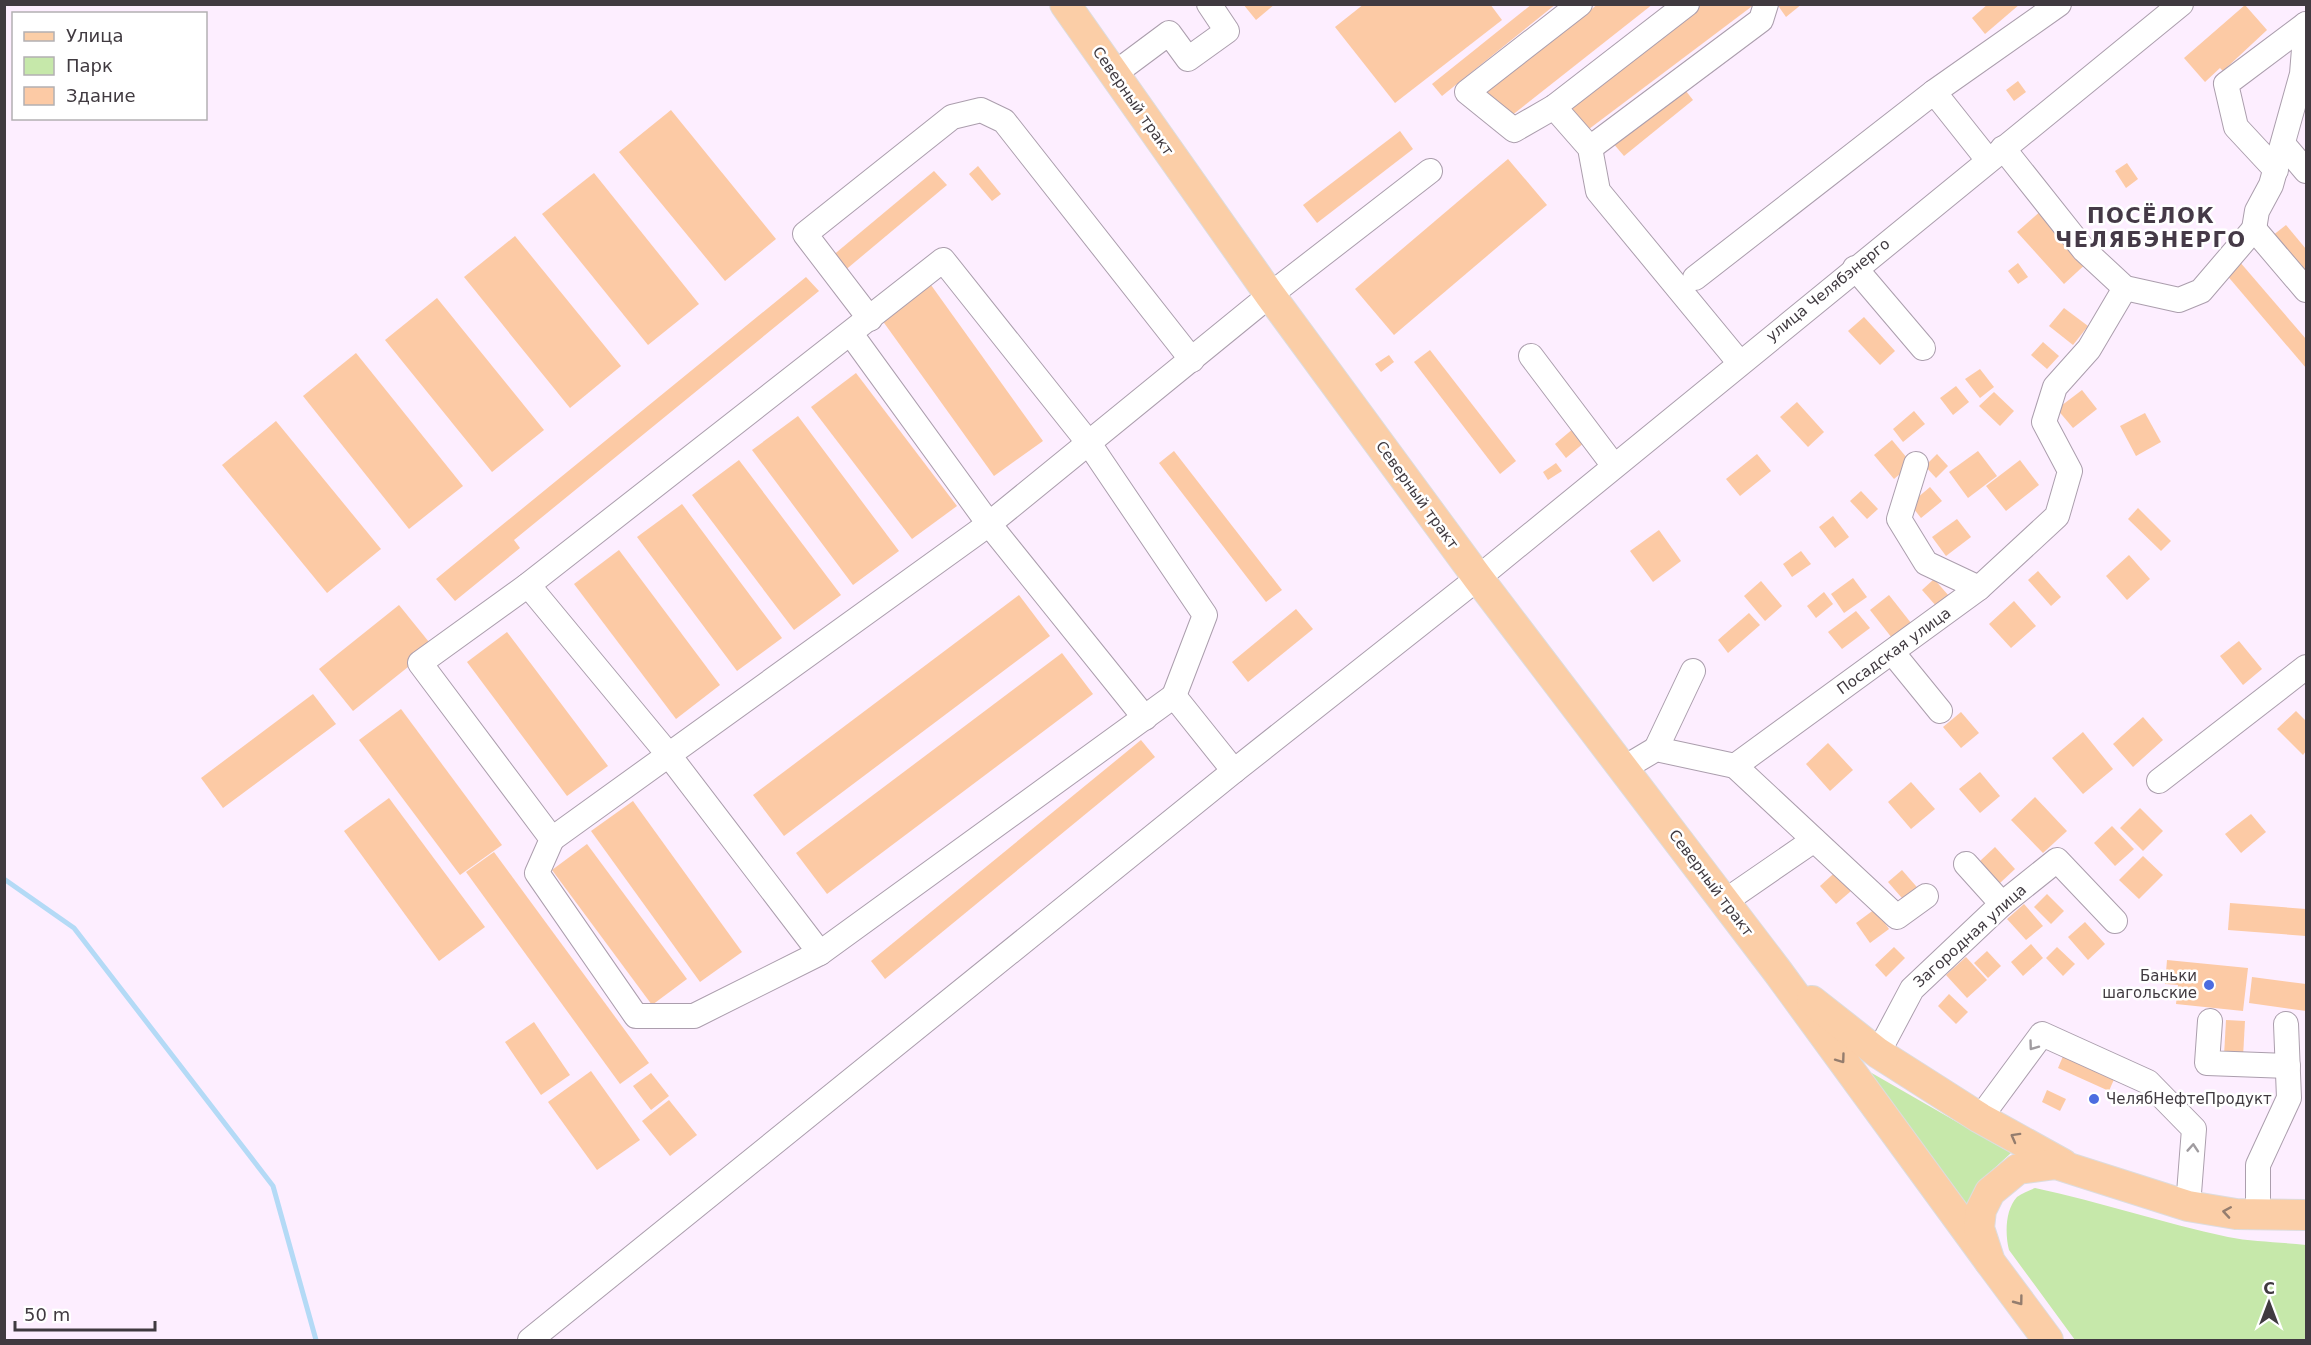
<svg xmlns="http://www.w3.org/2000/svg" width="2311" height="1345" viewBox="0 0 2311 1345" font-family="'DejaVu Sans',sans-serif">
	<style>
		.green { fill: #c6e8aa }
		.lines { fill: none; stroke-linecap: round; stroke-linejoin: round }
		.stream { stroke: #b4daf6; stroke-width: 5 }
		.building { fill: #fccaa5 }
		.minor-casing { stroke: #ab9ead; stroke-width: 26 }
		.major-casing { stroke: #dddcdd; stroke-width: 32 }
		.minor { stroke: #fff; stroke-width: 24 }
		.major { stroke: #fbcea7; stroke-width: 30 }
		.oneway { stroke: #a09ca0 }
		.oneway2 { stroke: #947d6e }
		.poi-dot { fill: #4c6ce0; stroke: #fff; stroke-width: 2 }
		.labels { text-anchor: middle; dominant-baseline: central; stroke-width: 5; stroke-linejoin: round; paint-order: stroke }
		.street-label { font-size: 15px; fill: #403a40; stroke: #fff }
		.poi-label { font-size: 15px; fill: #403a40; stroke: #fff; text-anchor: end }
		.district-label { font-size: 21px; font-weight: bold; letter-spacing: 1.5px; fill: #453a47; stroke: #fff }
	</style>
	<rect width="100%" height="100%" fill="#fdeeff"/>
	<g class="green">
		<path d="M1863,1068L2011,1153L1987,1175L1970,1209Z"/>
		<path d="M2035,1188C2100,1202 2163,1223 2228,1237C2253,1242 2281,1242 2306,1245V1340H2075L2009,1250C2005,1234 2005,1210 2017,1197C2022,1193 2030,1190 2035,1188Z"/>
	</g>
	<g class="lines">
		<path class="stream" d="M4,879L74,928L273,1186L316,1340"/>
	</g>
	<g class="building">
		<path d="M1243,4H1275L1256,20Z"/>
		<path d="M1364,4H1490L1502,20L1395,103L1335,27Z"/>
		<path d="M1532,4H1556L1442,96L1432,84Z"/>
		<path d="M1598,4H1653L1506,120L1485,93Z"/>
		<path d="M1699,4H1755L1585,132L1565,105Z"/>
		<path d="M1777,4H1802L1786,17Z"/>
		<path d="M1988,4H2020L1985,34L1972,18Z"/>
		<path d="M2245,5L2267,30L2223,71L2220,68L2205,82L2184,58Z"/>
		<path d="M2018,81L2026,92L2014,101L2006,90Z"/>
		<path d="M1682,86L1693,100L1624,156L1612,142Z"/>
		<path d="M671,110L776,239L725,281L619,152Z"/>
		<path d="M1400,131L1413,149L1317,223L1303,205Z"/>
		<path d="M1508,159L1547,205L1394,335L1355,289Z"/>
		<path d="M2127,163L2138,179L2126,188L2115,171Z"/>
		<path d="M978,166L1001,194L992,201L969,174Z"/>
		<path d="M934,171L947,185L843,272L831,257Z"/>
		<path d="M594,173L699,304L648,345L542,214Z"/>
		<path d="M2043,209L2089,261L2064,284L2017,232Z"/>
		<path d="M2286,225L2306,249V277L2272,236Z"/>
		<path d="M515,236L621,366L570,408L464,277Z"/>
		<path d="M2239,261L2306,339V368L2225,273Z"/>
		<path d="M2018,263L2028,277L2018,284L2008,271Z"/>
		<path d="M806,277L819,291L514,540L520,548L455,601L436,579Z"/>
		<path d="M931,285L1043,441L994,476L882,320Z"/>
		<path d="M437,298L544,430L492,472L385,340Z"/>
		<path d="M2064,308L2088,326L2073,345L2049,326Z"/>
		<path d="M1864,317L1895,351L1880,365L1848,331Z"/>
		<path d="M2043,342L2059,356L2047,369L2031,355Z"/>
		<path d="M1430,350L1516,461L1500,474L1414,362Z"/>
		<path d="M356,353L463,486L409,529L303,396Z"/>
		<path d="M1389,355L1394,362L1381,372L1375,364Z"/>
		<path d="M1980,369L1994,387L1980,398L1965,379Z"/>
		<path d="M856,373L957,506L912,539L811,407Z"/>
		<path d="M1956,386L1969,402L1953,415L1940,398Z"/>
		<path d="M2082,390L2097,409L2073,428L2057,409Z"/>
		<path d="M1994,392L2014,411L2000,426L1979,406Z"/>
		<path d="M1797,402L1824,432L1808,447L1780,417Z"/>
		<path d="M1914,411L1925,424L1903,442L1893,429Z"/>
		<path d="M2145,413L2161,442L2136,456L2120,426Z"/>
		<path d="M798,416L899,551L853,585L752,450Z"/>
		<path d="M276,421L381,549L327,593L222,465Z"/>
		<path d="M1574,428L1585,442L1566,458L1555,444Z"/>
		<path d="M1892,440L1912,464L1894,479L1874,455Z"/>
		<path d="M1174,451L1282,590L1266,602L1159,463Z"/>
		<path d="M1978,451L1997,476L1968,498L1949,472Z"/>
		<path d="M1757,454L1771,471L1740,496L1726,479Z"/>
		<path d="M1937,454L1948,466L1936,478L1925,466Z"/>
		<path d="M739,460L841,595L794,630L692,495Z"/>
		<path d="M2020,460L2039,485L2006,511L1986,486Z"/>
		<path d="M1556,463L1562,471L1548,480L1543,472Z"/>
		<path d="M1930,487L1942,501L1921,518L1910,504Z"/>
		<path d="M1861,491L1878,509L1867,519L1850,501Z"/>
		<path d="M682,504L782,638L737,671L637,537Z"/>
		<path d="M2138,508L2171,541L2161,551L2128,519Z"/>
		<path d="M1833,516L1849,537L1835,548L1819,527Z"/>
		<path d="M1957,519L1971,537L1946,556L1932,537Z"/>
		<path d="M1659,530L1681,561L1653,582L1630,551Z"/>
		<path d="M619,550L720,685L676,719L574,584Z"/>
		<path d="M1801,551L1811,564L1792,577L1783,564Z"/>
		<path d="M2129,555L2150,579L2127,600L2106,576Z"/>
		<path d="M2038,571L2061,597L2051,606L2028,580Z"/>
		<path d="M1853,578L1867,597L1844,613L1831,594Z"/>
		<path d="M1934,579L1949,596L1937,607L1922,590Z"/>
		<path d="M1761,581L1782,606L1765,621L1744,596Z"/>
		<path d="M1824,592L1833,604L1816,618L1807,606Z"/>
		<path d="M1019,595L1050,636L784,836L753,795Z"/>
		<path d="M1889,595L1911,623L1892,638L1870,610Z"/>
		<path d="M2014,601L2036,626L2011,648L1989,624Z"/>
		<path d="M399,605L433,647L353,711L319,669Z"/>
		<path d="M1296,609L1313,629L1248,682L1232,662Z"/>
		<path d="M1856,611L1870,628L1842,649L1828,632Z"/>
		<path d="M1749,613L1760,625L1728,653L1718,640Z"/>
		<path d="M507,632L608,766L567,796L467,662Z"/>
		<path d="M2239,641L2262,669L2243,685L2220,656Z"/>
		<path d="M1062,653L1093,694L827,894L796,853Z"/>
		<path d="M313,694L336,724L223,808L201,778Z"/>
		<path d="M401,709L502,845L460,875L359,740Z"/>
		<path d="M2296,711L2306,721V751L2303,755L2277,729Z"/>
		<path d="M1961,712L1979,733L1961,748L1943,727Z"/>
		<path d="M2143,717L2163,740L2133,767L2113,744Z"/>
		<path d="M2083,732L2113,769L2083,794L2052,758Z"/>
		<path d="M1141,740L1155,757L885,979L871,961Z"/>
		<path d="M1828,743L1853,770L1830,791L1806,764Z"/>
		<path d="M1980,772L2000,796L1980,813L1959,789Z"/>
		<path d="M1911,782L1935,809L1911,829L1888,802Z"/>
		<path d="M2035,797L2067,831L2043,853L2011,820Z"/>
		<path d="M389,798L485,927L439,961L344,831Z"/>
		<path d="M633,801L742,952L700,982L591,831Z"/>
		<path d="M2140,808L2163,831L2143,851L2120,828Z"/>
		<path d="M2251,814L2266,832L2241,853L2225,834Z"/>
		<path d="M2112,826L2134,849L2115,866L2094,843Z"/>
		<path d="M587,844L687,979L652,1005L552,870Z"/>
		<path d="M1995,847L2015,869L2000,883L1980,861Z"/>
		<path d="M494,852L649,1063L620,1084L466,872Z"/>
		<path d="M2143,856L2163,875L2139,899L2119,880Z"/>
		<path d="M1842,866L1858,885L1836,904L1820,886Z"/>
		<path d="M1902,870L1922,893L1908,905L1888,882Z"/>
		<path d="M2047,894L2064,911L2051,924L2034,907Z"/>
		<path d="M2230,903L2306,909V936L2228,930Z"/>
		<path d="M2024,904L2043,926L2026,940L2007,919Z"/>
		<path d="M1875,909L1889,929L1870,943L1856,923Z"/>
		<path d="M2085,922L2105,944L2088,960L2068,937Z"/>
		<path d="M2031,944L2043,958L2023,976L2011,962Z"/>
		<path d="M1894,947L1905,958L1886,977L1875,965Z"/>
		<path d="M2057,947L2075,964L2063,976L2046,958Z"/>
		<path d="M1987,951L2001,966L1988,978L1974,963Z"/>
		<path d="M1966,957L1987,980L1967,998L1946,975Z"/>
		<path d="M2167,960L2248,968L2243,1011L2176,1004L2178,985L2165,984Z"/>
		<path d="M2252,977L2306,984V1011L2249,1003Z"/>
		<path d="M1949,994L1968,1012L1956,1024L1938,1006Z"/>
		<path d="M2226,1020L2245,1021L2243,1057L2224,1056Z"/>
		<path d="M534,1022L570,1075L541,1095L505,1042Z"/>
		<path d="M2064,1054L2115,1077L2109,1091L2058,1068Z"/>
		<path d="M591,1071L640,1140L597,1170L548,1102Z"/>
		<path d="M651,1073L669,1096L651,1110L633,1086Z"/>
		<path d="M2047,1090L2066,1099L2060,1111L2042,1102Z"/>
		<path d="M669,1100L697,1135L670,1156L642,1121Z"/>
	</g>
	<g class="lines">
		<defs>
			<g id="minor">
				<path d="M1580,4L1467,92L1514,130L1554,107L1687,4"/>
				<path d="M1114,74L1169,33L1188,59L1227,31L1209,4"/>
				<path d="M1934,92L2059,4"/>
				<path d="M1554,107L1590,148L1598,191L1739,362"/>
				<path d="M2283,144L2306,171"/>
				<path d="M1590,148L1761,20L1766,4"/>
				<path d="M2003,148L2084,250L2125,288L2179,300L2201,291L2254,229L2306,290"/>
				<path d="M2276,170L2236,127L2226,84L2306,24"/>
				<path d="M2254,229L2257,211L2271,185L2302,74L2306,24"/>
				<path d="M1855,268L1923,348"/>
				<path d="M1695,278L1934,92L1988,160"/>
				<path d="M870,319L805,234L952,117L981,110L1004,121L1192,360"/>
				<path d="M851,334L989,524L1145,718"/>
				<path d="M1531,356L1614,466"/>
				<path d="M1916,464L1899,519L1926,563L1979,588"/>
				<path d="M528,585L668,754L820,953L1174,696L1234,771"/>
				<path d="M1892,652L1940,711"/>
				<path d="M1656,749L1693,671"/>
				<path d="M1735,766L1897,917L1926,896"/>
				<path d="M1624,768L1656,749L1735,766L1979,588L2057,516L2070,471L2044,422L2055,387L2089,349L2125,288"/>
				<path d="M2159,781L2306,667"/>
				<path d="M552,839L989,524L1270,295L1430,171"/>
				<path d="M1966,864L2002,904"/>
				<path d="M1724,902L1814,840"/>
				<path d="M820,953L694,1016H636L537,873L552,839L420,663L528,585L943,260L1088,442L1205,615L1174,696"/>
				<path d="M2210,1021L2207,1063L2288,1066"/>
				<path d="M1878,1053L1912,989L2002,904L2057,860L2115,921"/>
				<path d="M1980,1118L2042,1034L2148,1082L2194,1129L2188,1206"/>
				<path d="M2258,1215V1165L2289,1098L2286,1024"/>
				<path d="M530,1340L1234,771L1478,578L2181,4"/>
			</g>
			<g id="major">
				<path d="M1065,4L1270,295L1478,578L1778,972L1990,1262"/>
				<path d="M1812,1001L1878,1053L1980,1118L2063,1164"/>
				<path d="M2048,1340L1990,1262L1979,1228L1981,1210L1990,1192L2018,1169L2056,1164L2188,1206L2236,1214L2306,1215"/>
			</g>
		</defs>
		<use href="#minor" class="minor-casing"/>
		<use href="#major" class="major-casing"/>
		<use href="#minor" class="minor"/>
		<use href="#major" class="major"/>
	</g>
	<defs><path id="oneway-chevron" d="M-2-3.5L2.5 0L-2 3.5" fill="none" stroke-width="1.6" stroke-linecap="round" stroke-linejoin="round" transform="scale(1.5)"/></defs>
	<g class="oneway">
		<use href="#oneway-chevron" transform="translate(2033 1046) rotate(126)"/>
		<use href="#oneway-chevron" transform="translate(2193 1148) rotate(-86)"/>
	</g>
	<g class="oneway2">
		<use href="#oneway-chevron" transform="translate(1841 1059) rotate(54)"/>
		<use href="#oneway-chevron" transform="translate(2015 1137) rotate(-151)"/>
		<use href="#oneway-chevron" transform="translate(2227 1212) rotate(-171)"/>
		<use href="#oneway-chevron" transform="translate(2019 1301) rotate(53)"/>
	</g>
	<g class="poi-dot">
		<circle cx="2209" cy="985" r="6"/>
		<circle cx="2094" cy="1099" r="6"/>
	</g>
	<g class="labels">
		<g class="street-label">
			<text transform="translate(1133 101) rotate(55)">Северный тракт</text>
			<text transform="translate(1828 290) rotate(-39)">улица Челябэнерго</text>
			<text transform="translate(1417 495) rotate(54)">Северный тракт</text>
			<text transform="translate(1894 651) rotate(-36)">Посадская улица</text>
			<text transform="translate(1711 883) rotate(53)">Северный тракт</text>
			<text transform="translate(1970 936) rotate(-42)">Загородная улица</text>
		</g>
		<g class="poi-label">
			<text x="2197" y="976">Баньки<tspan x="2197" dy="17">шагольские</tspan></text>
			<text x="2106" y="1099" text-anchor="start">ЧелябНефтеПродукт</text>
		</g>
		<g class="district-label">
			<text x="2151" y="216">ПОСЁЛОК<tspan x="2151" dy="24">ЧЕЛЯБЭНЕРГО</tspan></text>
		</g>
	</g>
	<rect width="2311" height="1345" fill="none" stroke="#403a40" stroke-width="12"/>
	<rect x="12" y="12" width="195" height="108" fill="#ffffff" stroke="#b3b0b3" stroke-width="1.5"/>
	<rect x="24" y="32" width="30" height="9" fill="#fbcea7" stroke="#b3b0b3" stroke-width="1.5"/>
	<text x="66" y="42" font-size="18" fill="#403a40">Улица</text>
	<rect x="24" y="57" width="30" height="18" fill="#c6e8aa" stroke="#b3b0b3" stroke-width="1.5"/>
	<text x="66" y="72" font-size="18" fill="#403a40">Парк</text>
	<rect x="24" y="87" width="30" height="18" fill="#fccaa5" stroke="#b3b0b3" stroke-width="1.5"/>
	<text x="66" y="102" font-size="18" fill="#403a40">Здание</text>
	<g transform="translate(2269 1303)" stroke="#ffffff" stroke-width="4.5" paint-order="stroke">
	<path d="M0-4.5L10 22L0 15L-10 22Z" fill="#403a40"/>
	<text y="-9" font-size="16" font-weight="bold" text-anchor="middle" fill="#403a40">С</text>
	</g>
	<path d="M15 1321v9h140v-9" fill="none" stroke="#403a40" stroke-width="3"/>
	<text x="24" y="1321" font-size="18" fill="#403a40" stroke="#ffffff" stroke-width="4.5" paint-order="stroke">50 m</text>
</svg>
